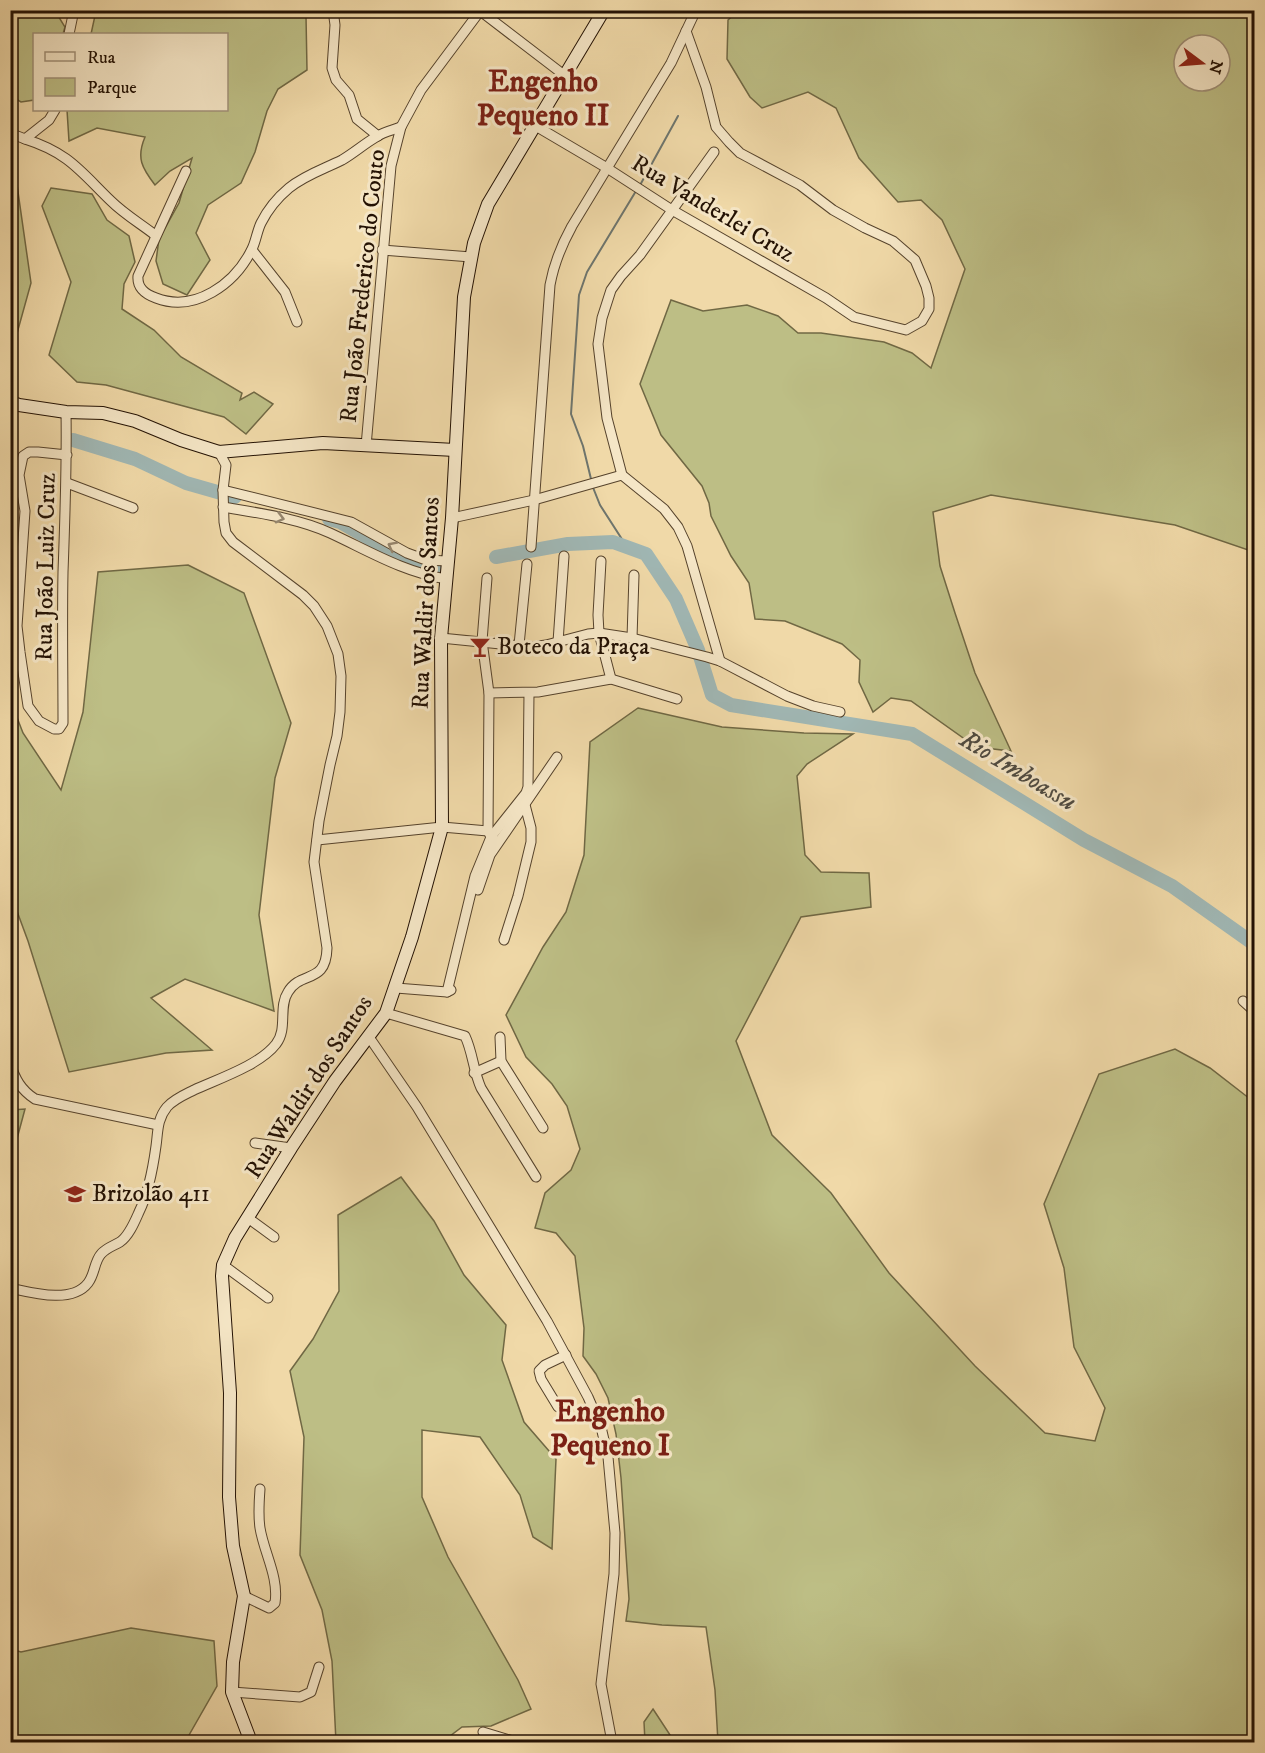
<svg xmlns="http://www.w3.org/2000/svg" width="1265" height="1753" viewBox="0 0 1265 1753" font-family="'IM FELL DW Pica',serif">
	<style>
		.green { fill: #bdbe85; stroke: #706844; stroke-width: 1.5; fill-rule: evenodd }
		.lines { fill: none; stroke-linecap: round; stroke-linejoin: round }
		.stream { stroke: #6e756d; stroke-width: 2 }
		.river { stroke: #a0b7b4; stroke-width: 14 }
		.street-casing { stroke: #56432c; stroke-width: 11 }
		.secondary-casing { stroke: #231103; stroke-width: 14 }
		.street { stroke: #f5e6c6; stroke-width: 9 }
		.secondary { stroke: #f5e6c6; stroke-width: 12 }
		.oneway { stroke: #96866e }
		.labels { text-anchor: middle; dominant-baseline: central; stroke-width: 6; stroke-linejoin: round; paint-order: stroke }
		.street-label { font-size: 24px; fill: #231103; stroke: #f5e6c6 }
		.poi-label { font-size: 24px; fill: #231103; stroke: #f5e6c6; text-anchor: start }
		.water-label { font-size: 26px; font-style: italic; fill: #4f4b41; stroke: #f5e6c6 }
		.district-label { font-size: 30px; font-weight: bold; fill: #7a1f14; stroke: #f5e6c6 }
	</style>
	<rect width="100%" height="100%" fill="#f0d9a8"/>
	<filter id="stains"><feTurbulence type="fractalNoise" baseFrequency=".00333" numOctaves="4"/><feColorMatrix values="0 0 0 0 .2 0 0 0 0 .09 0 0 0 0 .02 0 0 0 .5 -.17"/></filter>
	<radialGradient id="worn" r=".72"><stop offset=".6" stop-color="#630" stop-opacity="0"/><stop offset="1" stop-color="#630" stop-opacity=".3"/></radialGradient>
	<g class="green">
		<path d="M274,10L306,16L307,70L278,89L267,111L255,152L241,183L208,205L196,233L210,260L187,295L163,284L156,261L159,239L179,203L192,158L170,171L155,185C142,168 136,158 145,137L97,128L69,141L67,110H226V34H91L96,11Z"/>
		<path d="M739,10L1254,11V552L1175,525L991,495L933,512L940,566L955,613L975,673L1011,751L976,747L911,701L891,698L873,712L859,682L860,660L842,644L785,621L755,619L749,583L731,556L711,516L709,503L702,486L661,435L640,384L671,300L703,311L747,305L778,316L798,333H821L884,342L912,353L931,368L965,269L942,220L921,200L898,202L859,158L836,108L808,92L762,108L750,97L727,59L728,20ZM1184,45H1220V81H1184Z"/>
		<path d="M10,11H51L57,14L65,27L63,34H34V100L21,102L11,96Z"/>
		<path d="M11,161L17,185L31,283L11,355Z"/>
		<path d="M51,188L92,194L107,220L129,236L135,262L124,284L122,309L154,330L181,357L242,393L240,400L254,392L273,404L246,434L224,417L106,385L77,382L49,355L71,282L42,206Z"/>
		<path d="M188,565L244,593L291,723L275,778L259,915L274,1011L185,979L151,998L212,1050L166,1053L69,1072L28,941L11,895V702L23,733L61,790L83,712L98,572Z"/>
		<path d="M638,708L722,727L804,733L853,734L807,764L797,776L805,855L821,872L869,873L871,907L801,917L736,1041L772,1135L831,1193L889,1273L975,1366L1045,1433L1095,1441L1105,1408L1074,1347L1064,1268L1044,1204L1099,1074L1175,1049L1210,1068L1254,1102V1742H718L715,1690L706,1627L662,1625L626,1621L629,1599L621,1478L616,1434L608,1398L596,1374L583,1356L584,1328L575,1256L556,1233L535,1228L545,1193L571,1170L580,1149L567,1106L552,1084L526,1057L506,1015L543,947L566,912L584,855L590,742Z"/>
		<path d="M25,1109L11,1161V1110Z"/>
		<path d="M401,1177L434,1221L464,1275L506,1325L502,1360L524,1422L556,1459L552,1549L533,1537L520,1495L480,1437L422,1430V1497L448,1557L518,1680L531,1709L491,1726L462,1727L442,1742H336L332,1661L322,1610L300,1555L304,1437L290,1371L313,1339L339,1291L338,1215Z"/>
		<path d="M131,1628L214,1641L217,1686L185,1742H11V1649L21,1652Z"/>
		<path d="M653,1709L672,1738H697L700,1742H645L644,1722Z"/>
	</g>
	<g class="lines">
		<g class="stream">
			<path d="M639,187L678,116"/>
			<path d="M591,479L583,446L571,414L579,295L587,272L636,191"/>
			<path d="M592,485L600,505L627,547"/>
		</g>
		<g class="river">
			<path d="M73,440L135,459L186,483L235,497"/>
			<path d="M329,519L340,522L387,549L438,569"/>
			<path d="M496,557L568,544L613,542L646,554L676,599L698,650L712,695L731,705L912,734L1084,840L1172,886L1254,944"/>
		</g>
		<defs>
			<g id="street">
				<path d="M333,10L335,25L332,68L336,80L349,95L357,119L378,136"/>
				<path d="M479,10L564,75"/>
				<path d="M69,34L74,10"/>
				<path d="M534,125L607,168L672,210L826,298L854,317L906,330L922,321L929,309V298L926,286L915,260L893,241L865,228L833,210L800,185L740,153L729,142L716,127L706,87L686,31"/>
				<path d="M10,133L25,139L49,120L55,110"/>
				<path d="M25,139C69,153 80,171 111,201C124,214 141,224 155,235"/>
				<path d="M714,152L640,255L621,276L611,290L602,318L598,344L607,418L622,475L664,509L678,527L687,546L720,661"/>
				<path d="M186,171L138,276C137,288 145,294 156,298C195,313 235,284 252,249C256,241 257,231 261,223C268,209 277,198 289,188C305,175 324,169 342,160C354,153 364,144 376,137C383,132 393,130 401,127"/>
				<path d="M252,250L285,292L297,322"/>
				<path d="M382,250L471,257"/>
				<path d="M66,412C67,465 65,518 63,572C62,622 63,672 63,723L59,729H54L39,721L28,706L20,652L17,626L25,511L19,475L23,456L29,452H38L67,455"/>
				<path d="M366,446L391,166L401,127L421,90L480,11"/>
				<path d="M67,483L133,508"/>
				<path d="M223,490L351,522L407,553L426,560L447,561"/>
				<path d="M223,507C258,513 298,518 330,533C369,551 403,572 446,579"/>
				<path d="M452,518L534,500L622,475"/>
				<path d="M531,547L550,285C554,263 561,246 572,226L671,63L696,10"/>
				<path d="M601,561L598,615L599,633L611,679"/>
				<path d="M441,638L531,647L546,645L588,634L599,633L632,638L707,657L720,661L787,696L813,706L840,712"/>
				<path d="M632,638L634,575"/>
				<path d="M558,642L564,556"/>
				<path d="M519,645L527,564"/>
				<path d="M489,693L538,692L611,679L677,699"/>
				<path d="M494,839L491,837L526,793L528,787L529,693"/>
				<path d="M317,840L442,827L488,831"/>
				<path d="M478,890L490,855L557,757"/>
				<path d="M504,940L518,896L531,842V828L525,805"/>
				<path d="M396,988L447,992L451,990"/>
				<path d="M447,992L475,876L491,837L488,831L489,693L482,641L487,578"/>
				<path d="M1243,1001L1254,1011"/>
				<path d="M386,1013L465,1036C473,1053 473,1070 481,1088L536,1177"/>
				<path d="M369,1037L417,1107L547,1321L588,1397L601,1427L608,1457L615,1533L614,1574L601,1684L612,1742"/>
				<path d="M500,1037L501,1061L543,1128"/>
				<path d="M10,1063C15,1079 21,1090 35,1099L158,1125"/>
				<path d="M474,1073L501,1061"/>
				<path d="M255,1143L291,1148"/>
				<path d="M248,1218L274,1237"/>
				<path d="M223,1265L268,1298"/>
				<path d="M10,1288C33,1293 72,1304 88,1283C95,1274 94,1262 101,1254C106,1248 113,1246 120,1242C129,1236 135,1221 139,1212C149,1192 153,1168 156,1146C158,1132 157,1119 167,1107C174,1099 184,1095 194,1090C218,1079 260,1065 276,1044C288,1029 278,1007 288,992C301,970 326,985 327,948L314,862L319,821L330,765L337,736L340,712L341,676L338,654L327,626L314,606L303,595L233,542L226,533L224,522L223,490L226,465L219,452"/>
				<path d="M558,1407L541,1379L539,1371L545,1365L566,1355"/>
				<path d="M244,1596L269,1608L275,1603C279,1577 264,1553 260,1528C258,1515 259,1502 260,1489"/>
				<path d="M232,1692L300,1697L311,1692L319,1667"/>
				<path d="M483,1732L516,1742"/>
			</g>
			<g id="secondary">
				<path d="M10,402L19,405L66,412L103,413L135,421L181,440L219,452L323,443L455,450"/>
				<path d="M251,1742L232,1692L233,1662L244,1596L233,1546L229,1497L230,1393L222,1276L223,1265L235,1238L291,1148L335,1081L386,1013L412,937L442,827L441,638L452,518L464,297L474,243L488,204L604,10"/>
			</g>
		</defs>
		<use href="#street" class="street-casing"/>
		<use href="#secondary" class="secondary-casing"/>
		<use href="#street" class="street"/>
		<use href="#secondary" class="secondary"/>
	</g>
	<defs><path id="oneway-chevron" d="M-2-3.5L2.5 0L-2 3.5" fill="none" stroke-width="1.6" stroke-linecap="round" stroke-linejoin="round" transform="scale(1.5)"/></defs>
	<g class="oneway">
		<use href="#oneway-chevron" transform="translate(280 518) rotate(14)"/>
		<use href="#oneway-chevron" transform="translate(392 546) rotate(-153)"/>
	</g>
	<defs>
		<symbol id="bar-bare" viewBox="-9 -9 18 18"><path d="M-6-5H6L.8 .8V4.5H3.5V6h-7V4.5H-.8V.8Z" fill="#8f2418" stroke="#f5e6c6" stroke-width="2.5" paint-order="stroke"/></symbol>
		<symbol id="school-bare" viewBox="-9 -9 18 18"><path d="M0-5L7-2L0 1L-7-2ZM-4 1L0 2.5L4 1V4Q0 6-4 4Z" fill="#8f2418" stroke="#f5e6c6" stroke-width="2.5" paint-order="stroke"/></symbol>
	</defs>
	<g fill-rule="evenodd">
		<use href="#bar-bare" x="465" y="632" width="30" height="30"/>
		<use href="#school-bare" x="60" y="1179" width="30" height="30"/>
	</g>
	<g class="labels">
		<g class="street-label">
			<text transform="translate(713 209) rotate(31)">Rua Vanderlei Cruz</text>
			<text transform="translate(363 286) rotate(-84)">Rua João Frederico do Couto</text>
			<text transform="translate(46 567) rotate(-89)">Rua João Luiz Cruz</text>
			<text transform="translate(426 603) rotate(-87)">Rua Waldir dos Santos</text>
			<text transform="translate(309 1087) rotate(-57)">Rua Waldir dos Santos</text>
		</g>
		<g class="poi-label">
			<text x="497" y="647">Boteco da Praça</text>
			<text x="92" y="1194">Brizolão 411</text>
		</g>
		<g class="water-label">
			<text transform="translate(1018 771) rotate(31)">Rio Imboassu</text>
		</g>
		<g class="district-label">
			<text x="543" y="82">Engenho<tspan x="543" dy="34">Pequeno II</tspan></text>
			<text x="610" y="1412">Engenho<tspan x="610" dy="34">Pequeno I</tspan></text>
		</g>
	</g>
	<rect width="1265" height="1753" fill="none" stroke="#f0d9a8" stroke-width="36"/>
	<rect x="12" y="12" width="1241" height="1729" fill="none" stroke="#231103" stroke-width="3"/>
	<rect x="18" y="18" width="1229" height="1717" fill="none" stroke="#231103" stroke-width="1.5"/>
	<rect x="33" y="33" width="195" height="78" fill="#f5e6c6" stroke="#a19178" stroke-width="1.5"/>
	<rect x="45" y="52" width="30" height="9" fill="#f5e6c6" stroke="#a19178" stroke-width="1.5"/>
	<text x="87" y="63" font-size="18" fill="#231103">Rua</text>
	<rect x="45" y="78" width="30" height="18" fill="#bdbe85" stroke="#a19178" stroke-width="1.5"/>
	<text x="87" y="93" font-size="18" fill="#231103">Parque</text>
	<g transform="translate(1202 63) rotate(106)"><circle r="28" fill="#f5e6c6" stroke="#a19178" stroke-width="1.5"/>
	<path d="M0-4.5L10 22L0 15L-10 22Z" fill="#8f2418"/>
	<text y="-9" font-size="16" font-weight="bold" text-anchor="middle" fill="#231103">N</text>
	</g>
	<rect width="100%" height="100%" filter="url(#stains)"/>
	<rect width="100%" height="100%" fill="url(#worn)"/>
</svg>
